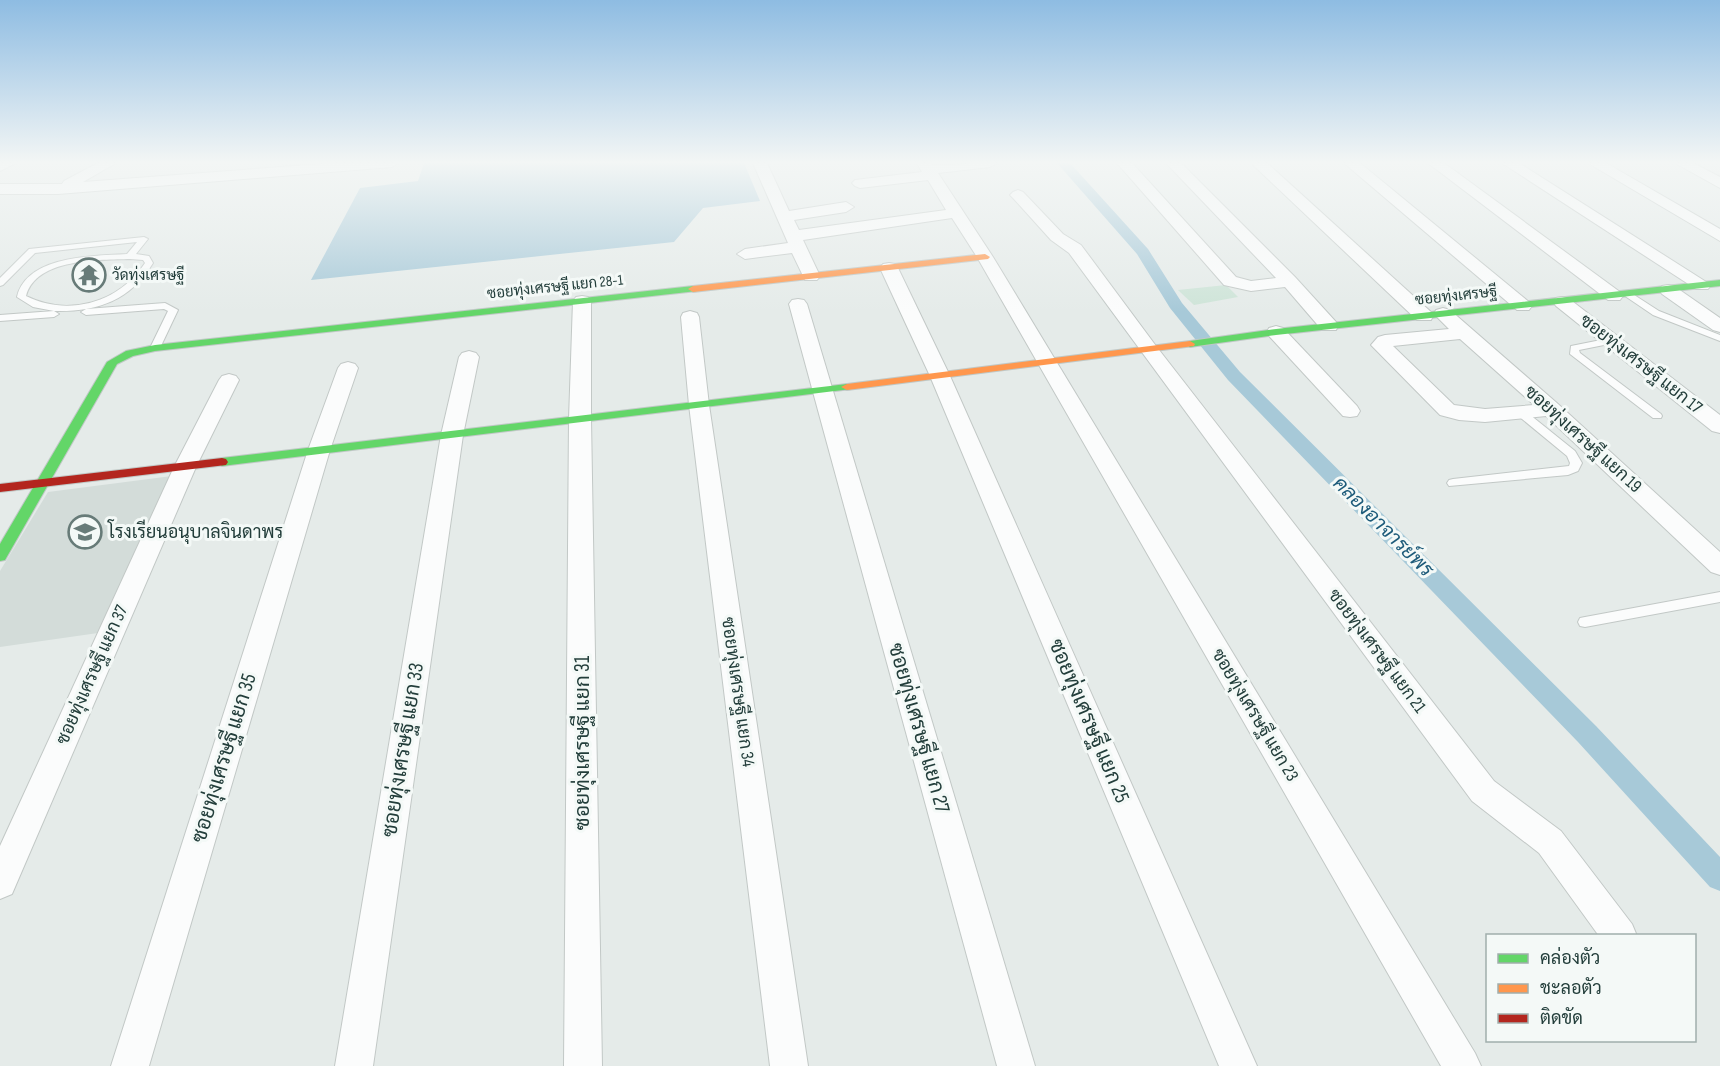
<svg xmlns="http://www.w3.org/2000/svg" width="1720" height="1066" viewBox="0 0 1720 1066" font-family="'Sofia Sans Condensed',Sarabun,sans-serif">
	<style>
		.built { fill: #d3dcd9 }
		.green { fill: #cee4d8 }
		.water { fill: #a7c9d8 }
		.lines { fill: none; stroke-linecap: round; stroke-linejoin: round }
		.canal { fill: #a7c9d8; fill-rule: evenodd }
		.lane-casing { stroke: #c2c8c6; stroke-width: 2 }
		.street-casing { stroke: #c2c8c6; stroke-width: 2 }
		.fast-casing { stroke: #c0c8c6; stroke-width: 2 }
		.slow-casing { stroke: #c0c8c6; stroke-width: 2 }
		.jam-casing { stroke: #c0c8c6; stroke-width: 2 }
		.lane { fill: #fbfcfc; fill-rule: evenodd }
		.street { fill: #fbfcfc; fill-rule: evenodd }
		.fast { fill: #63d668; fill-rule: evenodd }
		.slow { fill: #ff974d; fill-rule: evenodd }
		.jam { fill: #b3261e; fill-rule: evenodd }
		.labels { text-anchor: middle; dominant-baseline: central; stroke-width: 6; stroke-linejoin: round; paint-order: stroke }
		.far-poi-label { font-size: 15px; fill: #233e3b; stroke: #f4f9f7; text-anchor: start }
		.far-street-label { font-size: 15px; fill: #233e3b; stroke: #f4f9f7 }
		.street-label { font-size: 18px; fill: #233e3b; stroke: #f4f9f7 }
		.poi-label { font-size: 18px; fill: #233e3b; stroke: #f4f9f7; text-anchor: start }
		.water-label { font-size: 20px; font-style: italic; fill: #1d5b7a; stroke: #f4f9f7 }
		.near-street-label { font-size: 21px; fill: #233e3b; stroke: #f4f9f7 }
	</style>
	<rect width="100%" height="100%" fill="#e5ebe9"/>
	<path class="built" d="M172,476L98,633L0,647V571L48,492Z"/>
	<path class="green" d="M1226,285L1238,297L1194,305L1178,290Z"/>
	<path class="water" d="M424,163H744L760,201L703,208L674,242L311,280L360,188L418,181Z"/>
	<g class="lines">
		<path class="canal" d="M1057,163H1070L1148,249L1182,303L1240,372L1596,726L1720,857V891L1710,887L1578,742L1228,380L1170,308L1137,254Z"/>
		<defs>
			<g id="lane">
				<path d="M144,237L148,239L136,254L149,256L153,263C130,301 97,312 54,311L59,314L54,317L0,321V315L54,311L33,307L17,297C27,255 94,256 127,254L137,242L35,253L3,285L0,286V278L29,249ZM130,259L143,260L145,263C119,303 68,317 26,296C36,258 100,260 130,259Z"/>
				<path d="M1628,291L1659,311L1720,335V341L1653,315L1625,296V292Z"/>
				<path d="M165,303L178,310L160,348L155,351L150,348L168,311L164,309L86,315L81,312L86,309Z"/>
				<path d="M1611,338L1616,341L1614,343L1579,350L1580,353L1661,414L1662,416L1661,418H1653L1570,354L1571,346Z"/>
				<path d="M1520,409L1524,410L1575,451L1582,463L1578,471L1568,475L1449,486L1447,483L1449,480L1453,479L1569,466L1570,463L1567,456L1516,414L1515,412L1516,410Z"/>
				<path d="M1720,592V602L1585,627L1580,626L1578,622L1580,618L1585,617Z"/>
			</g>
			<g id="street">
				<path d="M0,163H16L0,171Z"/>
				<path d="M98,163H116L83,182L334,163H399L392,167L58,194H0V184H62L64,181Z"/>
				<path d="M753,163H767L789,211L846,202L854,207L846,212L794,220L799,230L946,210L928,180L860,188L855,186L852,183L855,180L922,172L917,163H931L933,165L997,163L990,167L938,173L993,257L1475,1053L1481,1066H1441L977,257L952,218L803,240L820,276L817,280H805L792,253L745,259L737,254L745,249L788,243Z"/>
				<path d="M1117,163H1132L1236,277L1251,281L1276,278L1166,163H1181L1295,277L1336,322L1338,326L1336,330H1322L1285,287L1251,291L1224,285Z"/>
				<path d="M1251,163H1267L1431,312L1433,316L1431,320H1417Z"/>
				<path d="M1344,163H1360L1529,302L1532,306L1529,310H1517Z"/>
				<path d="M1428,163H1444L1620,292L1623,296L1620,300H1608Z"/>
				<path d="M1502,163H1519L1711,285L1708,289H1696Z"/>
				<path d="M1588,163H1606L1720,229V241Z"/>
				<path d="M1675,163H1693L1720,177V188Z"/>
				<path d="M1018,190L1023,192L1063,234L1081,245L1156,346L1494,781L1561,831L1632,924L1637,936H1599L1539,853L1472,801L1069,253L1051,240L1013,198L1010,195L1013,192Z"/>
				<path d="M889,263L895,264L898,268L950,376L1257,1066H1219L930,376L880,268L883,264Z"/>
				<path d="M1668,285L1674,286L1720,318V332L1713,330L1662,294L1659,290L1662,286Z"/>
				<path d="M582,296L588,297L591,301V419L602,1066H564L569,419L573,301L576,297Z"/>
				<path d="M1562,297L1568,298L1720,415V433L1712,431L1556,306L1553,302L1556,298Z"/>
				<path d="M798,299L804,300L807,304L1035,1066H997L789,304L792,300Z"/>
				<path d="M1443,308L1450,310L1558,404L1720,552V575L1711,572L1546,416L1485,422L1459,420L1440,415L1371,345L1378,337L1385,335L1449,329L1434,314L1436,310ZM1460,339L1534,405L1485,409L1454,405L1393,346Z"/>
				<path d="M690,311L697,313L699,317L709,405L808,1066H770L689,405L681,317L683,313Z"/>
				<path d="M1276,326L1283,328L1357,406L1360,411L1357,416L1350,417L1343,416L1269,336L1267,332L1269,328Z"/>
				<path d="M469,351L476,353L479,357L463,435L373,1066H335L441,435L459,357L462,353Z"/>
				<path d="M348,362L355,364L358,368L330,450L149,1066H111L308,450L338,368L341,364Z"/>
				<path d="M229,374L236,376L239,380L196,467L12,894L0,899V846L174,467L219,380L222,376Z"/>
			</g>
			<g id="fast">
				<path d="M1720,280V286L1276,335L1190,347L1185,344L1190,341L1276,329Z"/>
				<path d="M693,286L698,289L697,291L155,351L133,356L117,364L5,560L0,561V544L107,362L126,351L155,345Z"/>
				<path d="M847,384L853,387L851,389L222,466L216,462L222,458Z"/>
			</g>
			<g id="slow">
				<path d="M985,254L990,257L988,259L693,292L688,289L693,286Z"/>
				<path d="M1190,341L1195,344L1194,346L847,390L841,387L847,384Z"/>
			</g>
			<path id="jam" d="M222,458L226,459L228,462L226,465L0,492V484Z"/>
		</defs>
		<use href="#lane" class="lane-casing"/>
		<use href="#street" class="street-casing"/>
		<use href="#fast" class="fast-casing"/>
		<use href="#slow" class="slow-casing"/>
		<use href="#jam" class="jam-casing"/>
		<use href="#lane" class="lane"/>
		<use href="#street" class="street"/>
		<use href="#fast" class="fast"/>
		<use href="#slow" class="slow"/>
		<use href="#jam" class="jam"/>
	</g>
	<linearGradient id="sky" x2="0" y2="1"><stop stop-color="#8ebce2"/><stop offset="0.52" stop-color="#f3f6f5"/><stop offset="1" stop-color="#f3f6f5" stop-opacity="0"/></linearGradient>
	<rect width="1720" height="312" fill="url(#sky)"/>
	<defs>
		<symbol id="temple-ring" viewBox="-11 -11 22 22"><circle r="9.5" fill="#f4f9f7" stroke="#677b78" stroke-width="1.5"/><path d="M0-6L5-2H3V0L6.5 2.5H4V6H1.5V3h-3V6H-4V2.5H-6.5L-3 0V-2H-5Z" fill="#677b78"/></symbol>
		<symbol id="school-ring" viewBox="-11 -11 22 22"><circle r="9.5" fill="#f4f9f7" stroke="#677b78" stroke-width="1.5"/><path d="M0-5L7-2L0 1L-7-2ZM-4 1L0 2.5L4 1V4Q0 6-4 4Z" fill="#677b78"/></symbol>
	</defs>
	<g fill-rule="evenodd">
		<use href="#temple-ring" x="70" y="256" width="38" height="38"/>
		<use href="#school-ring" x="66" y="513" width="38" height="38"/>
	</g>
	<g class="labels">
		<g class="far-poi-label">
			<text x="112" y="275">วัดทุ่งเศรษฐี</text>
		</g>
		<g class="far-street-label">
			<text transform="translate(555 287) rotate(-6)">ซอยทุ่งเศรษฐี แยก 28-1</text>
			<text transform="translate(1456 296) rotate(-6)">ซอยทุ่งเศรษฐี</text>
		</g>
		<g class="street-label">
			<text transform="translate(1641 364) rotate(38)">ซอยทุ่งเศรษฐี แยก 17</text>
			<text transform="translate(1583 439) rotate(42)">ซอยทุ่งเศรษฐี แยก 19</text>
			<text transform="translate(1377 651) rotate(53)">ซอยทุ่งเศรษฐี แยก 21</text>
			<text transform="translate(92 675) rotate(-66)">ซอยทุ่งเศรษฐี แยก 37</text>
			<text transform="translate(738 692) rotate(82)">ซอยทุ่งเศรษฐี แยก 34</text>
			<text transform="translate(1255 715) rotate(59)">ซอยทุ่งเศรษฐี แยก 23</text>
		</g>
		<g class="poi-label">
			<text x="108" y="532">โรงเรียนอนุบาลจินดาพร</text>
		</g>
		<g class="water-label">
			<text transform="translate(1383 527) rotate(45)">คลองอาจารย์พร</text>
		</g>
		<g class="near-street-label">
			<text transform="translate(1089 721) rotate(67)">ซอยทุ่งเศรษฐี แยก 25</text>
			<text transform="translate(919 728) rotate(74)">ซอยทุ่งเศรษฐี แยก 27</text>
			<text transform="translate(582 743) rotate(-90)">ซอยทุ่งเศรษฐี แยก 31</text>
			<text transform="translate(403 750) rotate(-81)">ซอยทุ่งเศรษฐี แยก 33</text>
			<text transform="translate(224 758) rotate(-73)">ซอยทุ่งเศรษฐี แยก 35</text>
		</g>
	</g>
	<rect x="1486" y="934" width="210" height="108" fill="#f4f9f7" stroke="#a0aeac" stroke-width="1.5"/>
	<rect x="1498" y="954" width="30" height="9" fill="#63d668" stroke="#a0aeac" stroke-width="1.5"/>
	<text x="1540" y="964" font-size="18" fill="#233e3b">คล่องตัว</text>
	<rect x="1498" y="984" width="30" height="9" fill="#ff974d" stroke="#a0aeac" stroke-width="1.5"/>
	<text x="1540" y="994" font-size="18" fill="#233e3b">ชะลอตัว</text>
	<rect x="1498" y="1014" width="30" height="9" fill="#b3261e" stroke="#a0aeac" stroke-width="1.5"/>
	<text x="1540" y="1024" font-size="18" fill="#233e3b">ติดขัด</text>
</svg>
